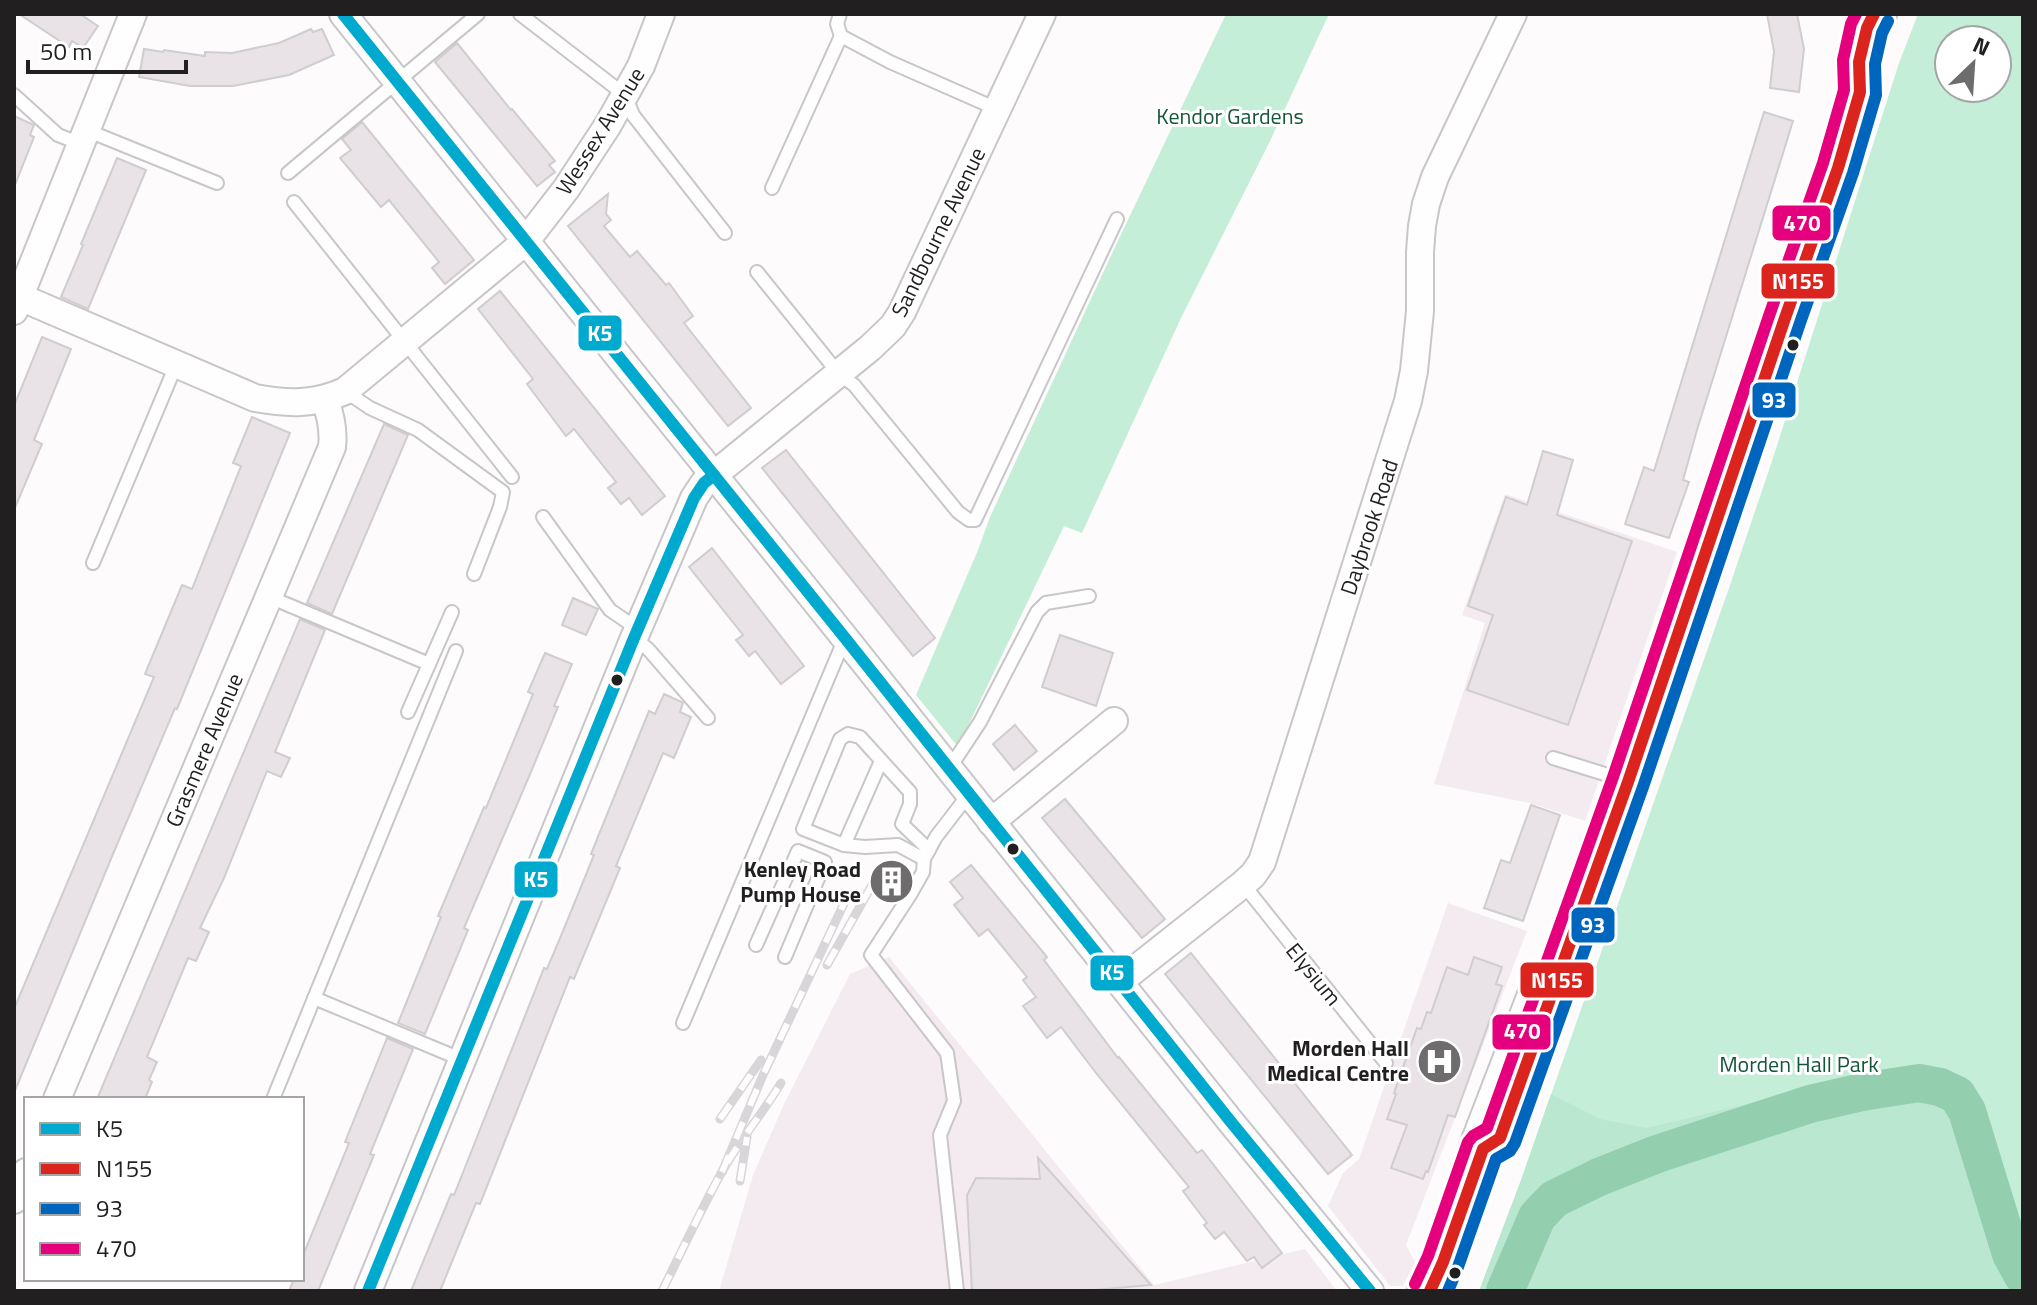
<svg xmlns="http://www.w3.org/2000/svg" width="2037" height="1305" viewBox="0 0 2037 1305" font-family="'Titillium Web',sans-serif">
	<style>
		.built { fill: #f3ebf0 }
		.green { fill: #c4eed8; fill-rule: evenodd }
		.forest { fill: #b9e7cf }
		.lines { fill: none; stroke-linecap: round; stroke-linejoin: round }
		.river { stroke: #93ceaf; stroke-width: 38 }
		.building { fill: #e9e3e7; stroke: #cfcdce; stroke-width: 2 }
		.lane-casing { stroke: #c8c6c8; stroke-width: 16 }
		.street-casing { stroke: #c8c6c8; stroke-width: 30 }
		.highway-casing { stroke: #c8bcc4; stroke-width: 48 }
		.lane { stroke: #fffeff; stroke-width: 12 }
		.street { stroke: #fffeff; stroke-width: 26 }
		.highway { stroke: #f4e9f0; stroke-width: 44 }
		.rail-casing { stroke: #d8d6d8; stroke-width: 9 }
		.rail { stroke: #fff; stroke-width: 6; stroke-dasharray: 18; stroke-linecap: butt }
		.bus-1-casing { stroke: #fff; stroke-width: 18 }
		.bus-2-casing { stroke: #fff; stroke-width: 18 }
		.bus-3-casing { stroke: #fff; stroke-width: 18 }
		.bus-4-casing { stroke: #fff; stroke-width: 18 }
		.bus-1 { stroke: #00a9ce; stroke-width: 12 }
		.bus-2 { stroke: #dc241f; stroke-width: 12 }
		.bus-3 { stroke: #0065bd; stroke-width: 12 }
		.bus-4 { stroke: #e5007d; stroke-width: 12 }
		.bus-dot { fill: #211f20; stroke: #fff; stroke-width: 3 }
		.labels { text-anchor: middle; dominant-baseline: central; stroke-width: 6; stroke-linejoin: round; paint-order: stroke }
		.park-label { font-size: 22px; fill: #145639; stroke: #fff }
		.street-label { font-size: 22px; fill: #211f20; stroke: #fff }
		.poi-label { font-size: 22px; font-weight: bold; fill: #211f20; stroke: #fff; text-anchor: end }
		.line-badge { stroke: #fff; stroke-width: 3 }
		.badge-label { font-size: 22px; text-anchor: middle; font-weight: bold; fill: #fff }
	</style>
	<rect width="100%" height="100%" fill="#fefbfd"/>
	<g class="built">
		<path d="M1505,494L1677,552L1585,821L1530,803L1434,784L1485,623L1462,615Z"/>
		<path d="M1448,903L1527,931L1406,1245L1415,1262L1403,1286H1390L1328,1206L1343,1173L1359,1159Z"/>
		<path d="M889,957L1154,1285L1305,1249L1337,1291H719L753,1175L784,1104L850,974Z"/>
	</g>
	<g class="green">
		<path d="M1226,14H1329L1270,141L1181,318L1082,533L1064,526L958,747L916,695L978,550L990,517L1115,247Z"/>
		<path d="M1918,14H2023V1291H1479L1520,1183L1729,588L1772,461L1899,63ZM1949,40H1997V88H1949Z"/>
	</g>
	<path class="forest" d="M1826,1085L1849,1089L1863,1098C1902,1092 1932,1081 1962,1113L2021,1291H1479L1520,1183L1551,1094L1600,1119L1647,1128Z"/>
	<g class="lines">
		<path class="river" d="M1505,1291L1537,1217L1554,1199L1599,1177L1657,1154L1810,1104L1862,1092L1919,1083L1940,1087L1957,1095L1967,1111L2011,1254L2023,1276"/>
	</g>
	<g class="building">
		<path d="M19,14H80L98,26L83,48L72,41L69,47Z"/>
		<path d="M1767,14H1797L1804,49L1799,92L1770,88L1774,51Z"/>
		<path d="M311,29L313,32L322,29L334,55L289,75L233,86H190L139,77L144,49L163,52L164,50L205,56V52L232,53L279,43Z"/>
		<path d="M457,43L511,110L512,109L555,161L549,165L555,172L537,186L435,62Z"/>
		<path d="M1764,112L1793,121L1697,430L1683,480L1689,482L1669,538L1625,524L1644,467L1654,471Z"/>
		<path d="M14,116L34,125L30,135L34,137L15,185Z"/>
		<path d="M362,122L474,260L445,284L432,268L439,262L389,200L381,207L340,158L351,150L342,139Z"/>
		<path d="M117,158L146,170L88,309L61,297L83,245L81,244Z"/>
		<path d="M608,194L606,214L611,220L604,226L630,257L637,251L666,285L669,283L693,316L684,323L751,408L728,426L568,226Z"/>
		<path d="M500,291L665,496L642,515L629,498L621,504L608,488L616,482L574,429L566,436L527,384L533,379L478,309Z"/>
		<path d="M42,337L71,349L34,440L42,444L14,510V406Z"/>
		<path d="M252,417L290,433L177,709L175,708L113,854L14,1093V1009L146,696L154,677L145,674L182,585L192,589L241,466L233,463Z"/>
		<path d="M384,424L408,435L332,614L307,603Z"/>
		<path d="M786,450L935,638L913,656L762,468Z"/>
		<path d="M1543,451L1573,460L1557,515L1632,541L1568,725L1467,690L1493,615L1468,606L1506,497L1527,505Z"/>
		<path d="M712,548L804,666L781,684L755,651L749,656L736,640L743,635L689,567Z"/>
		<path d="M573,598L598,609L586,635L562,625Z"/>
		<path d="M300,619L325,630L275,752L290,758L281,777L267,771L224,878L200,928L209,932L196,961L188,958L147,1057L157,1062L149,1080L152,1082L145,1099H97Z"/>
		<path d="M1060,635L1113,653L1096,706L1042,687Z"/>
		<path d="M545,653L572,664L554,706L558,707L528,779L464,928L468,930L425,1034L398,1023L441,917L438,916L484,807L486,808L533,694L528,692Z"/>
		<path d="M664,694L682,702L683,703L680,712L691,717L674,758L663,753L616,866L620,868L574,979L570,977L480,1204L476,1203L440,1291H411L451,1194L454,1195L462,1175L544,968L547,969L563,931L594,855L591,854L636,743L649,711L655,714Z"/>
		<path d="M1015,725L1037,751L1014,770L993,744Z"/>
		<path d="M1065,799L1165,919L1142,938L1042,818Z"/>
		<path d="M1531,805L1560,815L1523,921L1484,908L1501,860L1510,863Z"/>
		<path d="M971,865L1047,957L1044,960L1118,1058L1119,1057L1197,1153L1202,1150L1282,1253L1262,1268L1254,1257L1247,1261L1224,1232L1215,1239L1204,1225L1207,1223L1183,1191L1189,1187L1096,1073L1061,1027L1047,1038L1023,1006L1036,997L1023,980L1027,977L988,929L979,936L954,905L963,898L950,882Z"/>
		<path d="M889,867L905,874L894,896L879,889Z"/>
		<path d="M1191,953L1352,1155L1328,1174L1165,974Z"/>
		<path d="M1474,957L1502,967L1496,984L1502,986L1455,1117L1448,1115L1428,1172L1426,1171L1423,1179L1391,1168L1407,1125L1387,1119L1396,1094L1394,1093L1417,1028L1421,1029L1427,1012L1431,1013L1447,967L1468,975Z"/>
		<path d="M387,1038L413,1049L370,1154L374,1155L318,1291H289L294,1279H302V1258L349,1143L345,1142Z"/>
		<path d="M1038,1158L1151,1285L1082,1291H972L967,1195L976,1178L1040,1179Z"/>
	</g>
	<g class="lines">
		<defs>
			<g id="lane">
				<path d="M520,14L625,95L633,115L725,233"/>
				<path d="M840,14L837,24L841,36L890,62L997,109"/>
				<path d="M14,95L58,135L81,144"/>
				<path d="M86,130L217,183"/>
				<path d="M288,173L478,14"/>
				<path d="M772,188L841,36"/>
				<path d="M294,202L512,477"/>
				<path d="M757,272L839,374L854,385L958,512L969,520H975L1117,219"/>
				<path d="M345,391L370,408L418,430L503,492L500,507L474,574"/>
				<path d="M543,517L610,610L638,629"/>
				<path d="M93,563L176,365"/>
				<path d="M267,596L429,664"/>
				<path d="M634,638L648,649L708,718"/>
				<path d="M408,712L452,612"/>
				<path d="M1553,758L1621,779"/>
				<path d="M949,769L980,722L1037,612L1046,603L1089,596"/>
				<path d="M844,845L881,761"/>
				<path d="M924,859L898,845L865,847L844,845L803,829L840,739L848,734L860,737L910,792V804L902,824L929,850"/>
				<path d="M1243,884L1386,1063"/>
				<path d="M756,945L798,851L825,862L785,957"/>
				<path d="M314,998L463,1060"/>
				<path d="M683,1023L845,638"/>
				<path d="M273,1099L456,651"/>
				<path d="M1466,1144L1526,988L1537,970L1550,973"/>
				<path d="M957,1291L940,1135L954,1101L947,1053L871,955L910,895L923,872L924,859L936,837L969,794"/>
			</g>
			<g id="street">
				<path d="M343,14L845,638L1231,1122L1370,1291"/>
				<path d="M20,297L255,398C288,404 314,405 345,391L525,242L566,189L608,125L641,66L661,14"/>
				<path d="M14,311L133,14"/>
				<path d="M991,822L1114,721"/>
				<path d="M1119,982L1243,884L1253,875L1262,862L1408,401L1414,371L1420,311V252L1422,226L1426,204L1435,177L1513,14"/>
				<path d="M57,1099L332,447C334,430 331,416 325,400"/>
				<path d="M14,1200L26,1172"/>
				<path d="M368,1291L634,638L694,498L704,483L870,348L893,326L902,312L1042,14"/>
			</g>
			<path id="highway" d="M1430,1291L1443,1262L1483,1149L1500,1138L1628,782L1785,318L1838,168L1860,92L1859,62L1867,28L1874,14"/>
		</defs>
		<use href="#lane" class="lane-casing"/>
		<use href="#street" class="street-casing"/>
		<use href="#highway" class="highway-casing"/>
		<use href="#lane" class="lane"/>
		<use href="#street" class="street"/>
		<use href="#highway" class="highway"/>
		<defs>
			<g id="rail">
				<path d="M827,965L876,878"/>
				<path d="M720,1119L761,1060"/>
				<path d="M722,1172L763,1075L848,895"/>
				<path d="M740,1181L747,1137"/>
				<path d="M662,1291C682,1251 701,1209 723,1170C740,1140 763,1113 781,1083"/>
			</g>
		</defs>
		<use href="#rail" class="rail-casing"/>
		<use href="#rail" class="rail"/>
		<defs>
			<g id="bus-1">
				<path d="M343,14L845,638L1231,1122L1370,1291"/>
				<path d="M368,1291L634,638L694,498L704,483L714,475"/>
			</g>
			<path id="bus-2" d="M1430,1291L1443,1262L1483,1149L1500,1138L1628,782L1785,318L1838,168L1860,92L1859,62L1867,28L1874,14"/>
			<path id="bus-3" d="M1448,1291L1458,1267L1496,1159L1510,1151L1515,1143L1643,787L1800,323L1853,173L1876,95L1875,64L1882,33L1888,21"/>
			<path id="bus-4" d="M1415,1284L1428,1256L1468,1142L1473,1136L1487,1128L1613,777L1770,313L1823,163L1844,90L1843,60L1851,24L1856,14"/>
		</defs>
		<use href="#bus-1" class="bus-1-casing"/>
		<use href="#bus-2" class="bus-2-casing"/>
		<use href="#bus-3" class="bus-3-casing"/>
		<use href="#bus-4" class="bus-4-casing"/>
		<use href="#bus-1" class="bus-1"/>
		<use href="#bus-2" class="bus-2"/>
		<use href="#bus-3" class="bus-3"/>
		<use href="#bus-4" class="bus-4"/>
	</g>
	<defs>
		<symbol id="building-disc" viewBox="-11 -11 22 22"><circle r="9.5" fill="#6e6c6d" stroke="#fff"/><path d="M-4-6H4V6H1V3H-1V6H-4ZM-2.5-4.3h1.7v1.8h-1.7ZM.8-4.3h1.7v1.8H.8ZM-2.5-1h1.7V.8h-1.7ZM.8-1h1.7V.8H.8Z" fill="#fff"/></symbol>
		<symbol id="hospital-disc" viewBox="-11 -11 22 22"><circle r="9.5" fill="#6e6c6d" stroke="#fff"/><path d="M-5-5h3v3.5h4V-5h3V5h-3V1.5h-4V5h-3Z" fill="#fff"/></symbol>
	</defs>
	<g fill-rule="evenodd">
		<use href="#building-disc" x="866" y="856" width="51" height="51"/>
		<use href="#hospital-disc" x="1414" y="1036" width="51" height="51"/>
	</g>
	<g class="bus-dot">
		<circle cx="1793" cy="345" r="7"/>
		<circle cx="617" cy="680" r="7"/>
		<circle cx="1013" cy="849" r="7"/>
		<circle cx="1455" cy="1273" r="7"/>
	</g>
	<g class="labels">
		<g class="park-label">
			<text x="1230" y="116">Kendor Gardens</text>
			<text x="1799" y="1064">Morden Hall Park</text>
		</g>
		<g class="street-label">
			<text transform="translate(600 131) rotate(-58)">Wessex Avenue</text>
			<text transform="translate(938 232) rotate(-64)">Sandbourne Avenue</text>
			<text transform="translate(1369 527) rotate(-72)">Daybrook Road</text>
			<text transform="translate(204 750) rotate(-67)">Grasmere Avenue</text>
			<text transform="translate(1314 974) rotate(51)">Elysium</text>
		</g>
		<g class="poi-label">
			<text x="861" y="869">Kenley Road<tspan x="861" dy="25">Pump House</tspan></text>
			<text x="1409" y="1048">Morden Hall<tspan x="1409" dy="25">Medical Centre</tspan></text>
		</g>
	</g>
	<g class="line-badge">
		<rect x="1771" y="204" width="61" height="38" rx="8" fill="#e5007d"/>
		<rect x="1760" y="262" width="76" height="38" rx="8" fill="#dc241f"/>
		<rect x="577" y="314" width="46" height="38" rx="8" fill="#00a9ce"/>
		<rect x="1751" y="381" width="46" height="38" rx="8" fill="#0065bd"/>
		<rect x="513" y="860" width="46" height="39" rx="8" fill="#00a9ce"/>
		<rect x="1570" y="906" width="46" height="38" rx="8" fill="#0065bd"/>
		<rect x="1089" y="954" width="46" height="38" rx="8" fill="#00a9ce"/>
		<rect x="1519" y="961" width="76" height="38" rx="8" fill="#dc241f"/>
		<rect x="1491" y="1013" width="61" height="38" rx="8" fill="#e5007d"/>
	</g>
	<g class="badge-label">
		<text x="1802" y="231">470</text>
		<text x="1798" y="289">N155</text>
		<text x="600" y="341">K5</text>
		<text x="1774" y="408">93</text>
		<text x="536" y="887">K5</text>
		<text x="1593" y="933">93</text>
		<text x="1112" y="980">K5</text>
		<text x="1557" y="988">N155</text>
		<text x="1522" y="1039">470</text>
	</g>
	<rect width="2037" height="1305" fill="none" stroke="#211f20" stroke-width="32"/>
	<rect x="24" y="1097" width="280" height="184" fill="#ffffff" stroke="#a6a5a6" stroke-width="2"/>
	<rect x="40" y="1123" width="40" height="12" fill="#00a9ce" stroke="#a6a5a6" stroke-width="2"/>
	<text x="96" y="1137" font-size="24" fill="#211f20">K5</text>
	<rect x="40" y="1163" width="40" height="12" fill="#dc241f" stroke="#a6a5a6" stroke-width="2"/>
	<text x="96" y="1177" font-size="24" fill="#211f20">N155</text>
	<rect x="40" y="1203" width="40" height="12" fill="#0065bd" stroke="#a6a5a6" stroke-width="2"/>
	<text x="96" y="1217" font-size="24" fill="#211f20">93</text>
	<rect x="40" y="1243" width="40" height="12" fill="#e5007d" stroke="#a6a5a6" stroke-width="2"/>
	<text x="96" y="1257" font-size="24" fill="#211f20">470</text>
	<g transform="translate(1973 64) rotate(25)"><circle r="38" fill="#ffffff" stroke="#a6a5a6" stroke-width="2"/>
	<path d="M0-6L14 30L0 20L-14 30Z" fill="#6e6c6d"/>
	<text y="-12" font-size="22" font-weight="bold" text-anchor="middle" fill="#211f20">N</text>
	</g>
	<path d="M28 60v12h158v-12" fill="none" stroke="#211f20" stroke-width="4"/>
	<text x="40" y="60" font-size="24" fill="#211f20" stroke="#ffffff" stroke-width="6" paint-order="stroke">50 m</text>
</svg>
